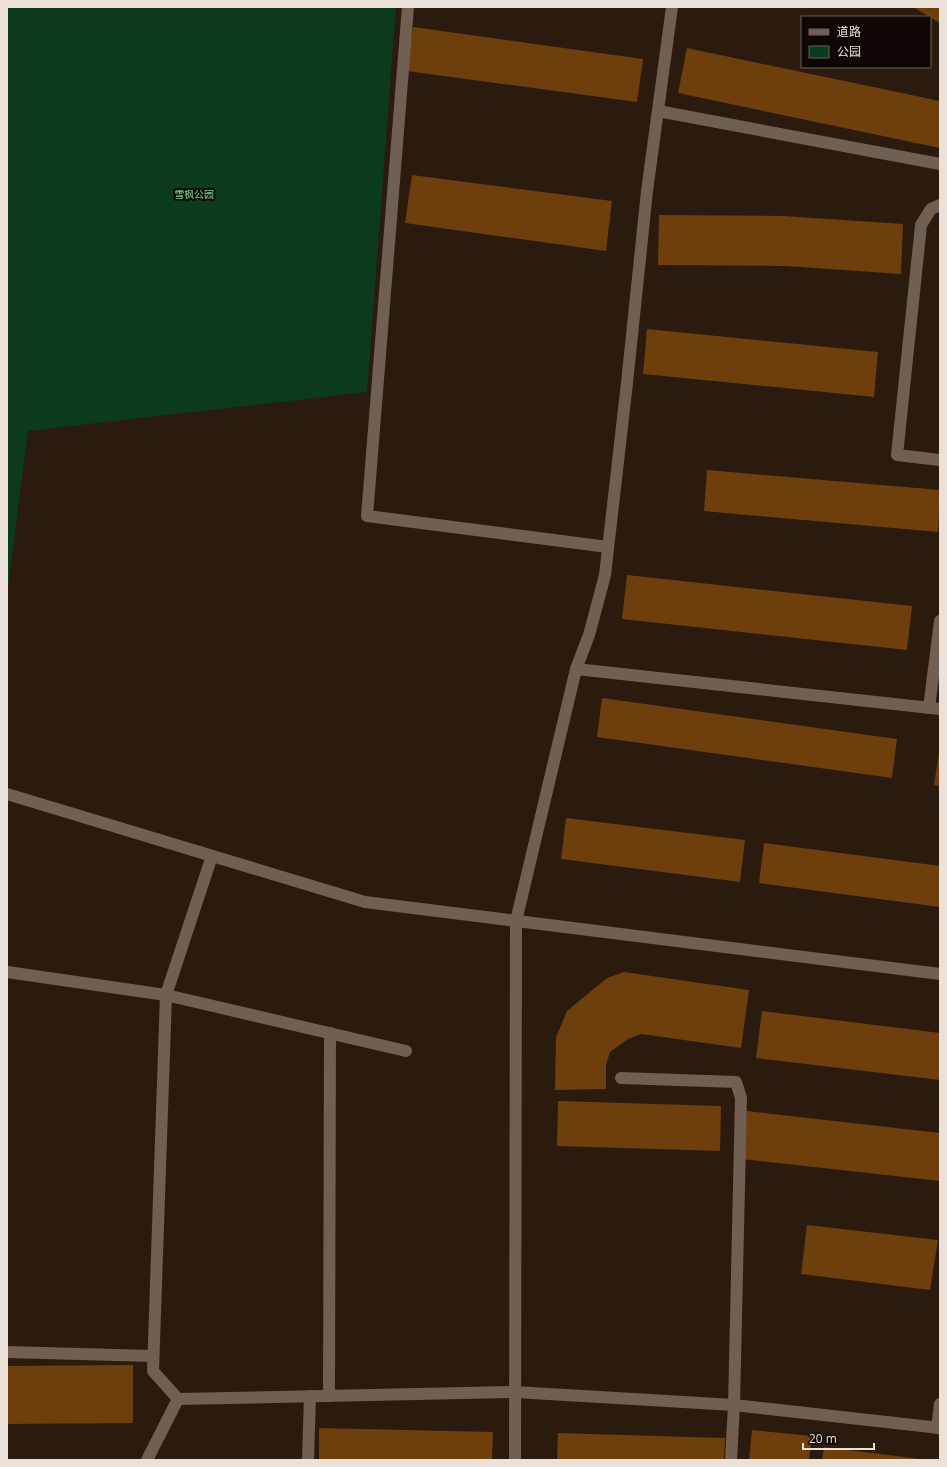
<svg xmlns="http://www.w3.org/2000/svg" width="947" height="1467" viewBox="0 0 947 1467" font-family="'Open Sans','Noto Sans SC',sans-serif">
	<style>
		.green { fill: #0c3a1c }
		.building { fill: #6e3e0c }
		.lines { fill: none; stroke-linecap: round; stroke-linejoin: round }
		.minor { stroke: #715f51; stroke-width: 12 }
		.labels { text-anchor: middle; dominant-baseline: central; stroke-width: 4; stroke-linejoin: round; paint-order: stroke }
		.park-label { font-size: 10px; fill: #78de93; stroke: #0e0704 }
	</style>
	<rect width="100%" height="100%" fill="#2a1b0e"/>
	<path class="green" d="M7,7H396L367,392L28,431L7,594Z"/>
	<g class="building">
		<path d="M913,7H940V23L930,17Z"/>
		<path d="M413,27L643,59L637,102L407,71Z"/>
		<path d="M687,48L940,101V148L678,93Z"/>
		<path d="M412,175L612,201L606,251L405,223Z"/>
		<path d="M659,215L784,216L903,224L901,274L785,266L658,265Z"/>
		<path d="M647,329L878,352L874,397L643,374Z"/>
		<path d="M707,470L940,490L938,532L704,511Z"/>
		<path d="M627,575L912,606L907,650L622,619Z"/>
		<path d="M602,698L897,739L892,778L597,737Z"/>
		<path d="M939,753H940V786L934,785Z"/>
		<path d="M566,818L745,840L740,882L561,859Z"/>
		<path d="M764,843L940,866V907L759,883Z"/>
		<path d="M624,972L749,990L741,1048L641,1034L628,1039L610,1052L606,1065V1089L555,1090L556,1037L567,1011L607,978Z"/>
		<path d="M762,1011L940,1033V1080L756,1058Z"/>
		<path d="M558,1101L721,1106L720,1151L557,1146Z"/>
		<path d="M747,1111L940,1133V1181L742,1159Z"/>
		<path d="M807,1225L938,1240L930,1290L801,1274Z"/>
		<path d="M133,1365V1423L7,1424V1366Z"/>
		<path d="M319,1428L493,1432L492,1460H319Z"/>
		<path d="M752,1430L812,1436L809,1460L749,1459Z"/>
		<path d="M558,1433L725,1438L724,1460H557Z"/>
		<path d="M824,1447L920,1459V1460H822Z"/>
	</g>
	<g class="lines">
		<g class="minor">
			<path d="M408,7L367,516L608,547"/>
			<path d="M658,111L940,164"/>
			<path d="M940,205L931,209L921,225L897,455L940,460"/>
			<path d="M576,669L940,709"/>
			<path d="M929,708L940,621"/>
			<path d="M7,794L365,902L940,974"/>
			<path d="M212,856L166,995L406,1051"/>
			<path d="M7,972L166,995L153,1371L178,1399L515,1392L734,1405L940,1428"/>
			<path d="M621,1078L736,1082L741,1098L734,1405L731,1460"/>
			<path d="M7,1352L153,1356"/>
			<path d="M329,1396L330,1033"/>
			<path d="M937,1428L940,1404"/>
			<path d="M147,1460L178,1399"/>
			<path d="M308,1460L310,1396"/>
			<path d="M515,1460L516,921L576,669L589,635L605,575L627,383L647,191L672,7"/>
		</g>
	</g>
	<g class="labels">
		<g class="park-label">
			<text x="194" y="194">雪枫公园</text>
		</g>
	</g>
	<rect width="947" height="1467" fill="none" stroke="#ece1d9" stroke-width="16"/>
	<rect x="801" y="16" width="130" height="52" fill="#0e0704" stroke="#675e59"/>
	<rect x="809" y="29" width="20" height="6" fill="#715f51" stroke="#675e59"/>
	<text x="837" y="36" font-size="12" fill="#ece1d9">道路</text>
	<rect x="809" y="46" width="20" height="12" fill="#0c3a1c" stroke="#675e59"/>
	<text x="837" y="56" font-size="12" fill="#ece1d9">公园</text>
	<path d="M803 1443v6h71v-6" fill="none" stroke="#ece1d9" stroke-width="2"/>
	<text x="809" y="1443" font-size="12" fill="#ece1d9" stroke="#0e0704" stroke-width="3" paint-order="stroke">20 m</text>
</svg>
